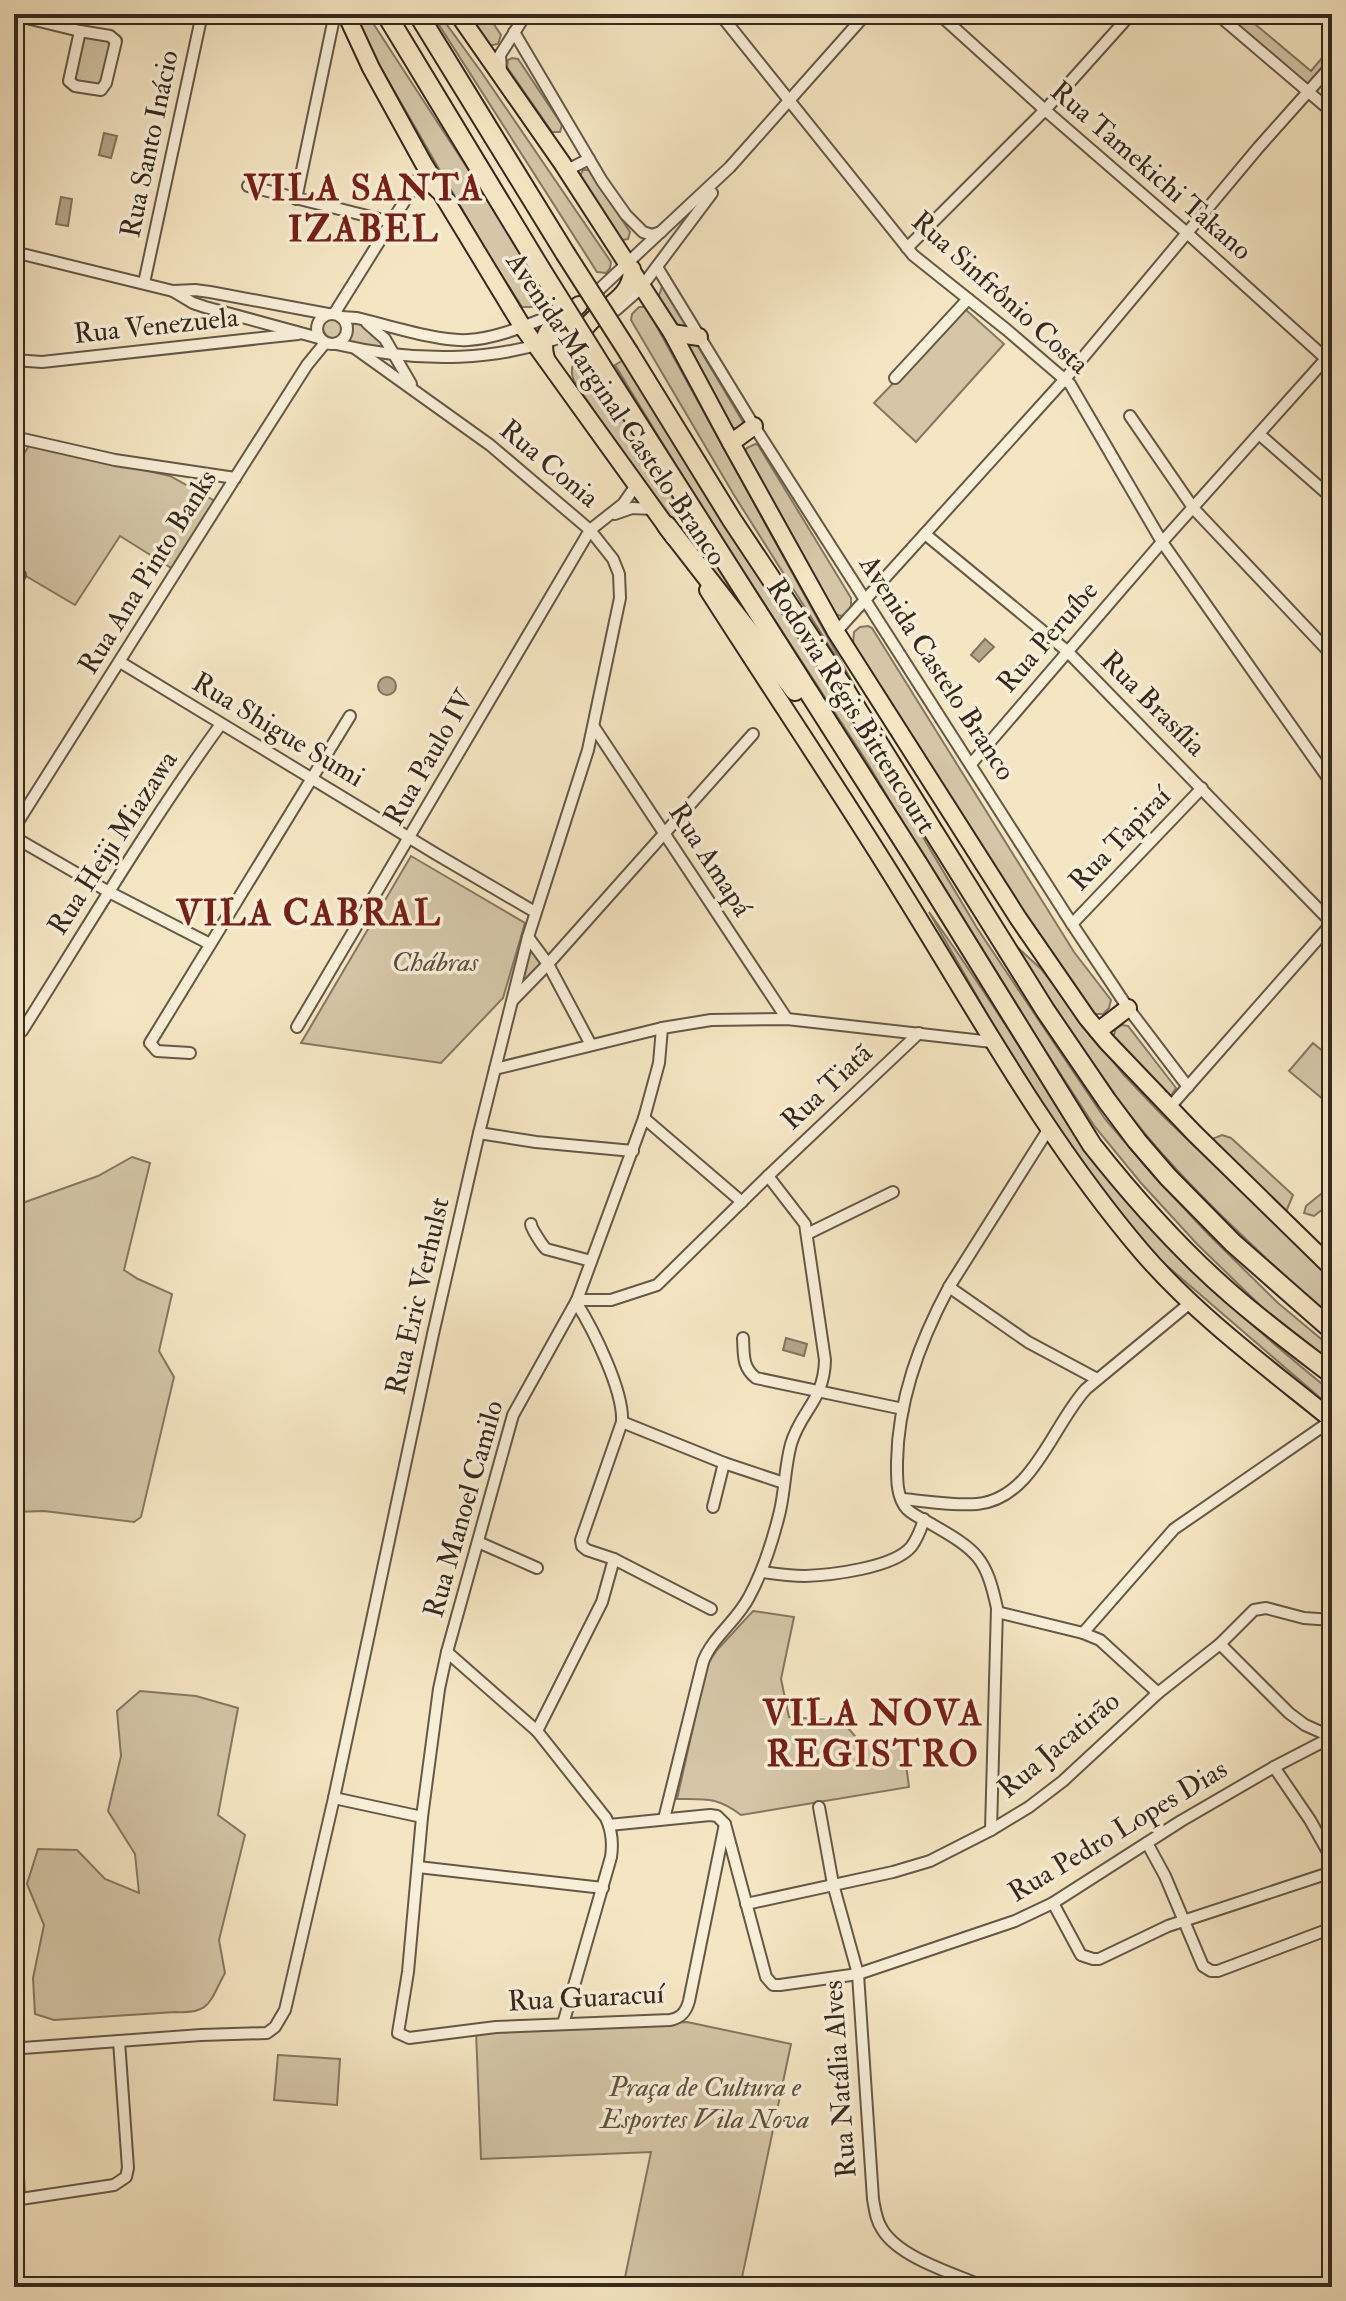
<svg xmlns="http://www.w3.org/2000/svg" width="1346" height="2301" viewBox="0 0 1346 2301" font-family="'IM FELL Double Pica',serif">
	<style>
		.green { fill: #d4c6a7; stroke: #847862; stroke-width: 2 }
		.water { fill: #b4a68b; stroke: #81745f; stroke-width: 2 }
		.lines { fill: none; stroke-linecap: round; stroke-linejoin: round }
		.street-casing { stroke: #655847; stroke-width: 14 }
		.primary-casing { stroke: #35291e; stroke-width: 20 }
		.highway-casing { stroke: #35291e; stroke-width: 22 }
		.street { stroke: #f8efd8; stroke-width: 10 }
		.primary { stroke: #f5e6c3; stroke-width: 16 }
		.highway { stroke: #f5e6c3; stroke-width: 18 }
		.highway-bridge-casing { stroke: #35291e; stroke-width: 22; stroke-linecap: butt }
		.highway-bridge { stroke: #f5e6c3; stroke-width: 18 }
		.labels { text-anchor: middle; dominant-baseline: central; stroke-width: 7; stroke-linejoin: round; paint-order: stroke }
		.street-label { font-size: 28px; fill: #35291e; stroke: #f8efd8 }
		.park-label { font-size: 28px; font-style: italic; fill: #5d5040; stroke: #f8efd8 }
		.district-label { font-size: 36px; font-weight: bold; letter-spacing: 2px; fill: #7a1f14; stroke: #f8efd8 }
	</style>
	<rect width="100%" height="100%" fill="#f5e6c3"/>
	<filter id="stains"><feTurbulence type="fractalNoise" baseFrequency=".0025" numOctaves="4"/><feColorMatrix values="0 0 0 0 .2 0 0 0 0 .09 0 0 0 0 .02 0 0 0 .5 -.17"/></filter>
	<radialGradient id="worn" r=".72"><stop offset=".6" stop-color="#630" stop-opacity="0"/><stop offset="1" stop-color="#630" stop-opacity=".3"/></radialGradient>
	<g class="green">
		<path d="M352,14H367L464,163L544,292L543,301L536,307H522L485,249L361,33Z"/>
		<path d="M432,14H439L482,73L611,262L610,268L606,273L597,272Z"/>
		<path d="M466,14H487L501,35L498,44L488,46Z"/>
		<path d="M1218,14H1243L1311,71L1332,46V65L1308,92Z"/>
		<path d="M84,35L107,40L112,44L104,79L100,85L76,80L74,77Z"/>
		<path d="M512,58L518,59L562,125L560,132H552L507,67L508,60Z"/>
		<path d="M583,170H589L630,232L628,239L622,240L579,178Z"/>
		<path d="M663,284L689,328L672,325L658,298Z"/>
		<path d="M639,307H646L855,687L734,495L631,320L632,314Z"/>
		<path d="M965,309L1004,344L916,442L874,403Z"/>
		<circle cx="333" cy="328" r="10"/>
		<path d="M347,319C367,323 376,335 387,351L341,343L349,333Z"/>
		<path d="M688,343H696L743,422L740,428H732L686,347Z"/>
		<path d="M585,352L677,505L738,596L705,566L641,480L574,381C569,369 573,358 585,352Z"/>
		<path d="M625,359L874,755L977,928L1105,1119L1153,1175L1208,1234L1278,1303L1332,1348V1366L1269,1314L1197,1244L1141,1183L1095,1127L970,935L865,759L695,497L615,365Z"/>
		<path d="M30,444L170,476L215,501L173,569L120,536L75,605L14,569V470Z"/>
		<path d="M755,444L758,445L851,598V606L844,616L836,615L744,453L747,448Z"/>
		<path d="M868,626L872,628L1074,952L1111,1000L1109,1008L1103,1014H1091L1052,960L853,644L854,632L860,627Z"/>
		<path d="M411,856L525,923L503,998L441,1063L301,1043Z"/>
		<path d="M929,912C967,965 1002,1019 1037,1074C1053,1099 1068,1126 1086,1150C1155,1242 1242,1319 1332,1392V1408L1159,1259L1118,1212L1075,1155L1027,1084Z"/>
		<path d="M1014,944L1041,969L1123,1074L1162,1115L1307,1254L1332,1281V1320C1269,1260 1202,1202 1146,1135C1097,1075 1055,1009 1014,944Z"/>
		<path d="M529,947L542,965L517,990Z"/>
		<path d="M1122,1025L1128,1026L1176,1088L1171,1096H1166L1113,1038L1116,1028Z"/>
		<path d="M1313,1043L1332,1059V1091L1324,1100L1289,1071Z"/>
		<path d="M1222,1135L1231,1138L1293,1195L1286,1212L1212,1139Z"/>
		<path d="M132,1157L150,1163L124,1270L138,1279L172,1294L159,1351L174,1377L141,1517L134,1522L44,1511L14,1512V1206L98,1176Z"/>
		<path d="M1332,1185V1202L1314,1216L1304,1213L1306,1206Z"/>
		<path d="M753,1611L794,1617L781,1679L789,1717L842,1721L861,1743L903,1741L909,1787L741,1815C717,1797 706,1799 677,1799L707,1665L717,1650Z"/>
		<path d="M140,1691L196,1696L238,1708L218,1815L245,1835L219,1940L225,1973C209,2002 211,2014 175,2012L54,2020L35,2014L33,1978L44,1925L27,1884L38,1849L77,1850L105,1879L139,1893L135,1854L108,1811L121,1756L117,1711Z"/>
		<path d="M687,2022L791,2044L740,2287H623L651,2152L481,2159L476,2031Z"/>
		<path d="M278,2055L340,2059L337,2105L274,2100Z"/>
	</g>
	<g class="water">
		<path d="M104,133L117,136L111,158L99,155Z"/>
		<path d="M61,197L72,199L68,226L56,224Z"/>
		<path d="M985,639L994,647L979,662L971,655Z"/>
		<circle cx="387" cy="686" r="9"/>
		<path d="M786,1338L807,1344L804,1356L783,1350Z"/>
	</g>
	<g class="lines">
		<defs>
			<g id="street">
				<path d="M720,14L913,255L1007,330L1070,384L1162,542L1332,784"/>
				<path d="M939,14L1045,110L1187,233L1332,364"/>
				<path d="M1217,14L1332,112"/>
				<path d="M14,15L80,31"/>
				<path d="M80,31L110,36L116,41L106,83L101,90L75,86L69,81Z"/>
				<path d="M514,32L602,181L626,215L643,232L652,235L661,232"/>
				<path d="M501,73L500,55L526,14"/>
				<path d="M567,170L589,159"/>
				<path d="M248,186L391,222"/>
				<path d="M296,199L334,18"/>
				<path d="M907,248L1045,110L1131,14"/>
				<path d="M14,252L173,291L193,303L205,307L319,338"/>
				<path d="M657,267L754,426L1072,924L1128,1008L1188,1087"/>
				<path d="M144,283L202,14"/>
				<path d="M173,291L195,290L210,292L328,314"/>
				<path d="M589,299L730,167L866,14"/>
				<path d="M616,310L640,289L712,193"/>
				<circle cx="332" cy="329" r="15"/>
				<path d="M334,314L414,186"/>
				<path d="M341,317L357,318C387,325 439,342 468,340C501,338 533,322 564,311"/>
				<path d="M367,323L385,339L411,384"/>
				<path d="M336,344C417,363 504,364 581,329"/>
				<path d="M14,360L42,362L298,334"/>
				<path d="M895,378L968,299"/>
				<path d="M1130,416L1194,509L1332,655"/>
				<path d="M1259,434L1332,498"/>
				<path d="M14,437L115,460L235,478"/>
				<path d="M615,514L632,508L654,509"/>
				<path d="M925,534L1067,651L1332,923"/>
				<path d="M14,585L20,575"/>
				<path d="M836,632L1065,379L1258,148L1332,65"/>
				<path d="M120,662L436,854L535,912"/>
				<path d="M594,727L787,1019"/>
				<path d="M971,764L1162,542L1332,352"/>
				<path d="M14,828L235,478L307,365L325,343"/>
				<path d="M14,837L109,892L210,944"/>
				<path d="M1072,924L1202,788"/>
				<path d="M528,937L548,964L591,1045"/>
				<path d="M513,1000L548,964L753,734"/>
				<path d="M297,1027L590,530L623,504L637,484"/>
				<path d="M662,1028L659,1063L644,1118L577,1300L513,1415L447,1652L439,1689L422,1817L408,1972L398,2033L409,2038L496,2027L670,2020C681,2018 686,2012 689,2001L725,1824"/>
				<path d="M22,1031C87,928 149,823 221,724"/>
				<path d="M190,1053L157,1051L150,1043L350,716"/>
				<path d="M495,1069L662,1028L711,1020L787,1019L992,1042"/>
				<path d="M1169,1108L1332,923"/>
				<path d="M644,1118L742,1202"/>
				<path d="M479,1133L536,1142L633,1151"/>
				<path d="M531,1224C531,1228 542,1245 546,1249L591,1261"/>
				<path d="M807,1234L893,1192"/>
				<path d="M949,1287L1028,1342L1097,1379"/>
				<path d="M577,1300H611L657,1285L768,1176L919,1033"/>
				<path d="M576,1302C593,1329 624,1391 622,1422L724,1463L784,1483"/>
				<path d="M743,1338C744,1355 742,1367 756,1378L903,1409"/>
				<path d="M622,1422L581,1540L582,1546L587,1550L614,1559L711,1609"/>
				<path d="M902,1499C926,1501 953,1506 977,1504C1033,1499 1052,1426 1086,1389L1190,1303"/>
				<path d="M713,1507L724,1463"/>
				<path d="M478,1542L537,1568"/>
				<path d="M762,1572C776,1574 790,1576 805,1576C831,1575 893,1568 911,1547C917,1539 921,1529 924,1519"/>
				<path d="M997,1612L1083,1633L1100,1640L1158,1693"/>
				<path d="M1083,1633L1174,1529L1332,1420"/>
				<path d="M1220,1644L1289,1713L1305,1725L1332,1737"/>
				<path d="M447,1652L537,1731L606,1818C612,1831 613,1844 611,1857L563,2024"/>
				<path d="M537,1731L602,1602L614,1559"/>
				<path d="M1274,1767L1310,1820L1332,1859"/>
				<path d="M334,1798L422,1817"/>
				<path d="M819,1807L833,1884L858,1974L873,2199C875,2210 876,2220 882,2229C899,2258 955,2274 985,2287"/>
				<path d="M664,1819L703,1662C712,1637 737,1621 749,1597C763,1571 773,1540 780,1511C785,1489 785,1466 791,1444C801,1410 824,1401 825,1360L805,1224L768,1176"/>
				<path d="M609,1825L710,1815L717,1816L725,1824L766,1977L773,1985H780L858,1974L1015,1921L1053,1903L1181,1821L1274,1767L1332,1737"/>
				<path d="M991,1830L997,1608C986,1558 978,1551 933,1525C925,1520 914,1516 907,1509C896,1497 897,1477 897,1462C898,1399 920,1341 949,1287L1048,1130"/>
				<path d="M1147,1843L1165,1876L1203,1966L1211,1971H1218L1332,1928"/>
				<path d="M418,1867L603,1888"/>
				<path d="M1053,1903L1081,1955L1093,1959H1099L1168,1926L1332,1872"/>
				<path d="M746,1904L893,1872L930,1861L991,1830L1029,1807L1063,1781L1158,1693L1220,1644L1254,1610L1266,1608L1304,1618L1332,1620"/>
				<path d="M14,2057L17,2051L23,2048L201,2035L267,2033L275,2027L285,2010L334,1798L433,1334L479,1133L528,937L588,750L620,598L619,574L613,559L590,530L490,445L356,349"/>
				<path d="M14,2086L19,2200"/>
				<path d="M14,2200L114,2185L126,2177L128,2168L119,2041"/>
			</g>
			<g id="primary">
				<path d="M346,14L371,68L425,166L522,326L674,537"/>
				<path d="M458,14L562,163L672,333L731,443L836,632L1018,918L1087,1018L1107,1042L1194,1133L1332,1268"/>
				<path d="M414,186C423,177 432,183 439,191"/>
				<path d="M586,327C602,306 632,299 632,269"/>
				<path d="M672,333L699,337"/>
				<path d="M546,359C537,325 560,323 579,305"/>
				<path d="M731,443L754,426"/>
				<path d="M708,590C773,692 841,792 904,895C980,1017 1048,1142 1142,1252C1197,1316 1267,1367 1332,1420"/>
				<path d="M1098,1031L1128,1008"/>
			</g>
			<g id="highway">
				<path d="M386,14L540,268"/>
				<path d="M418,14L565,253"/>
				<path d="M629,353L732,520L845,690L1045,1010L1107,1101L1137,1141L1168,1177L1233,1243L1332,1330"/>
				<path d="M605,372L918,864L1092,1145C1134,1198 1179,1249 1231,1294C1263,1322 1298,1348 1332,1374"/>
				<path d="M667,526L795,691"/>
			</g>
		</defs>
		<use href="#street" class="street-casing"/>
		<use href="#primary" class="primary-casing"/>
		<use href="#highway" class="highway-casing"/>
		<use href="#street" class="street"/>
		<use href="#primary" class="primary"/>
		<use href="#highway" class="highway"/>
		<defs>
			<g id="highway-bridge">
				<path d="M565,253L629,353"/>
				<path d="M540,268L605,372"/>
			</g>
		</defs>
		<use href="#highway-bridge" class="highway-bridge-casing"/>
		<use href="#highway-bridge" class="highway-bridge"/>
	</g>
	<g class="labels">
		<g class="street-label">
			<text transform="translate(150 144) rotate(-78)">Rua Santo Inácio</text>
			<text transform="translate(1151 171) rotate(41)">Rua Tamekichi Takano</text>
			<text transform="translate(1000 293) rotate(42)">Rua Sinfrônio Costa</text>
			<text transform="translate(156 326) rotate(-6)">Rua Venezuela</text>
			<text transform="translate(616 409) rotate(56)">Avenida Marginal Castelo Branco</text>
			<text transform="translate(549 464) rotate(40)">Rua Conia</text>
			<text transform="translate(148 572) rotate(-58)">Rua Ana Pinto Banks</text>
			<text transform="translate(1048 637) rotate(-49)">Rua Peruíbe</text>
			<text transform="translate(937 668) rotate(57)">Avenida Castelo Branco</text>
			<text transform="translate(1153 704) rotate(45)">Rua Brasília</text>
			<text transform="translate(851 706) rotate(58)">Rodovia Régis Bittencourt</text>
			<text transform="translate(278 730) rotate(31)">Rua Shigue Sumi</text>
			<text transform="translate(429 758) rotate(-60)">Rua Paulo IV</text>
			<text transform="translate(1120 839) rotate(-46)">Rua Tapiraí</text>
			<text transform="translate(113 843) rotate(-57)">Rua Heiji Miazawa</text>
			<text transform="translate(710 860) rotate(57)">Rua Amapá</text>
			<text transform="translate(827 1087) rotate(-43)">Rua Tiatã</text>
			<text transform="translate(418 1296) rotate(-77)">Rua Eric Verhulst</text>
			<text transform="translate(464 1509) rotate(-74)">Rua Manoel Camilo</text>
			<text transform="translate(1059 1745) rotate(-40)">Rua Jacatirão</text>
			<text transform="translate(1118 1831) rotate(-31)">Rua Pedro Lopes Dias</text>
			<text transform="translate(586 1998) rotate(-3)">Rua Guaracuí</text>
			<text transform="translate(840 2079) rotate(-94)">Rua Natália Alves</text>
		</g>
		<g class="park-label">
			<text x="435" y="962">Chábras</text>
			<text x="705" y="2087">Praça de Cultura e<tspan x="705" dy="32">Esportes Vila Nova</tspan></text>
		</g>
		<g class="district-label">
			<text x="364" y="188">VILA SANTA<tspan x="364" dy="41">IZABEL</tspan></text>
			<text x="309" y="913">VILA CABRAL</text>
			<text x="873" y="1713">VILA NOVA<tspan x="873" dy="41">REGISTRO</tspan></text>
		</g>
	</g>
	<rect width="1346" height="2301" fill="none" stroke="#f5e6c3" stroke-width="48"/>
	<rect x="16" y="16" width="1314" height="2269" fill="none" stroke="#35291e" stroke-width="4"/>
	<rect x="24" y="24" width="1298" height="2253" fill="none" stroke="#35291e" stroke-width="2"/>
	<rect width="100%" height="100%" filter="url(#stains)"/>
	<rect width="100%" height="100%" fill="url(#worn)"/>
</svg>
